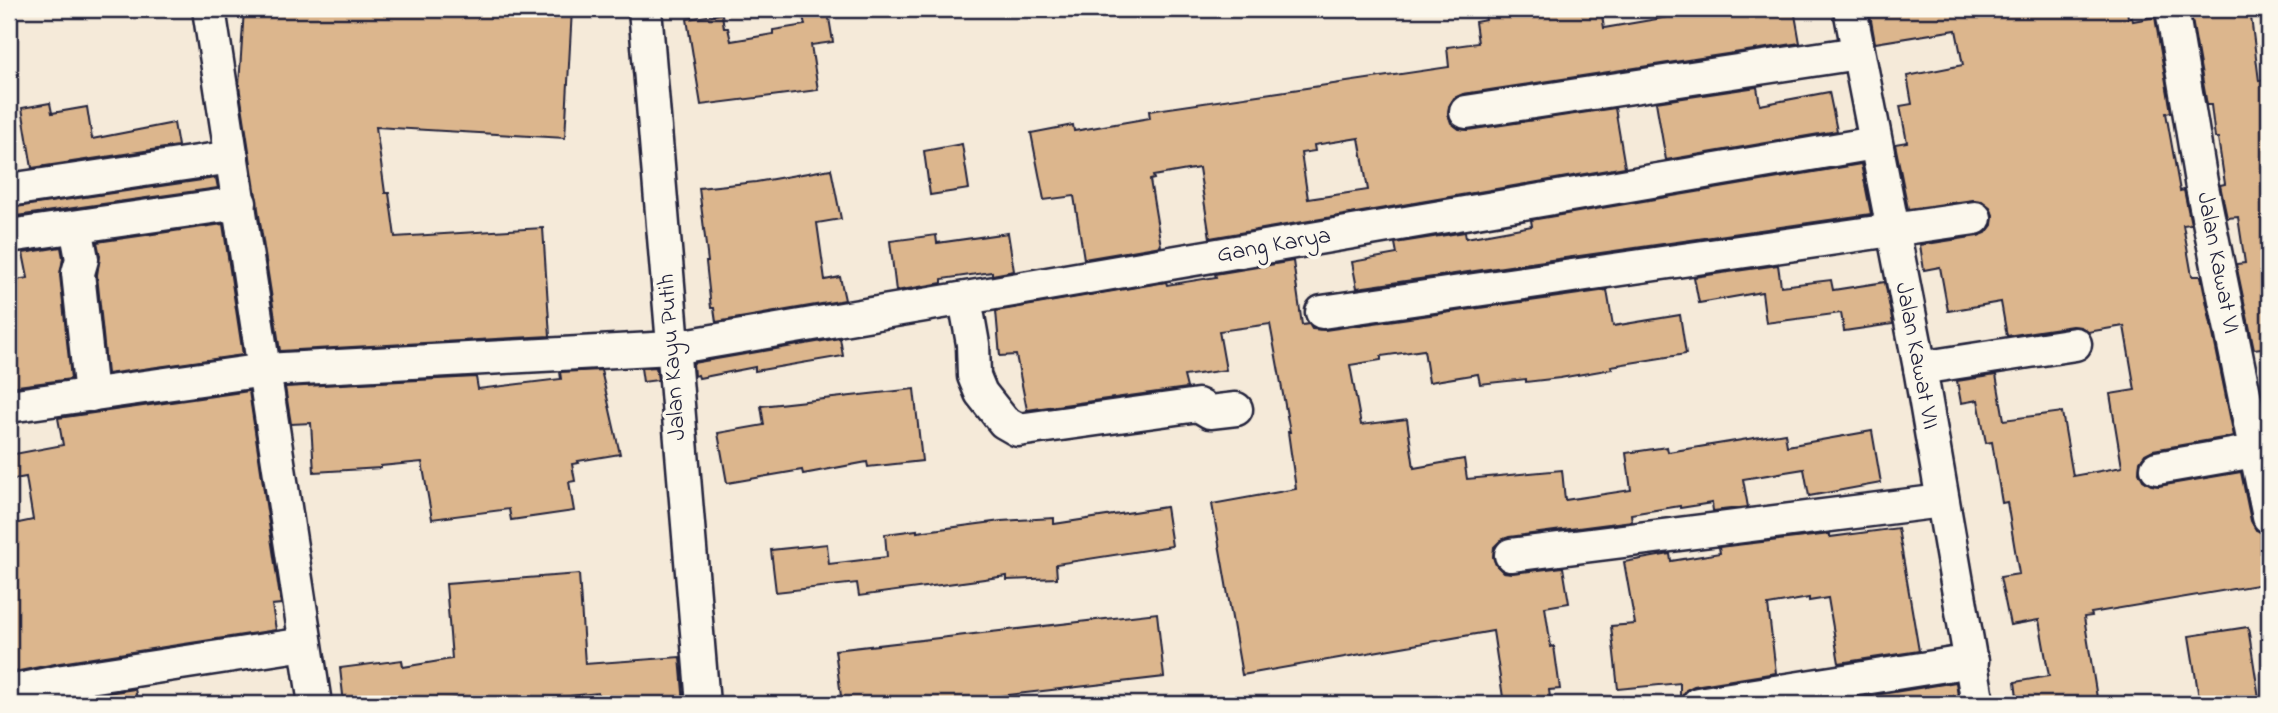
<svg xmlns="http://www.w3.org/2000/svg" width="2278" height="713" viewBox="0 0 2278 713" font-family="'Indie Flower',sans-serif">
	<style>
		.building { fill: #dcb68d; stroke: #22223b; stroke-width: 2; fill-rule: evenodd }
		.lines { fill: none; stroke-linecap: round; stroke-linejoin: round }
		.minor-casing { stroke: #22223b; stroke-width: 37 }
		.minor { stroke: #fbf7ec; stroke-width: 32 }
		.labels { text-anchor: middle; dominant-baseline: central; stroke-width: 7; stroke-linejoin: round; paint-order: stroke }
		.street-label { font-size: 24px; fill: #22223b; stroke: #fbf7ec }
	</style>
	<rect width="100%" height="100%" fill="#f5ead9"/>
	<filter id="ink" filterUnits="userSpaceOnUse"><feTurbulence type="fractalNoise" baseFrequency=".0143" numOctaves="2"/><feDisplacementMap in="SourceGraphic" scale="14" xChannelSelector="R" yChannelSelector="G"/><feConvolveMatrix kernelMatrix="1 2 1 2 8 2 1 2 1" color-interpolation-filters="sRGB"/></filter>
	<g filter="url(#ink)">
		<g class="building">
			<path d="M244,9H572L565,138L376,127L385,193H389L395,237L543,228L550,336L280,351L239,86Z"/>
			<path d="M1484,9H1601L1604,28L1686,14L1685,9H1794L1800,43L1463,94L1454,98L1449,106L1448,114L1451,123L1459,129L1468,130L1615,108L1625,167L1210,238L1199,168L1153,176L1154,179L1150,180L1161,246L1084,259L1074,196L1044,200L1031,133L1073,125L1074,131L1150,118L1149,111L1449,67L1447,47L1478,43L1475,22L1486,20ZM1359,138L1368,190L1308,199L1301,153L1315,151L1314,145Z"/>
			<path d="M1869,9H2127L2128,18H2132L2133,21L2155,17L2171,112L2166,113L2180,191L2184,190L2191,224L2183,225L2192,276H2201L2234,436L2153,450L2145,454L2140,461L2139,472L2143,480L2151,485L2159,486L2241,472L2251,521L2256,530L2269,535V583L2091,613L2092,616L2084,617L2098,704H2018L2015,682L2049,676L2039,620L2010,625L2000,577L2019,574L2007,502L2002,503L1992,442L1986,443L1978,400L1961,403L1957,381L1996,375L2004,420L2062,412L2073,476L2122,467L2110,394L2135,390L2124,326L2088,332L2081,327L2072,326L2007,336L2001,302L1948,311L1940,267L1924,270L1920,245L1978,236L1986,233L1992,225L1993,215L1990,207L1982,201L1973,200L1908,209L1895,144L1907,142L1900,106L1912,104L1907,76L1963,65L1956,30L1875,43Z"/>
			<path d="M2227,9H2250L2259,81L2269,79V347L2254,349L2236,264L2245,263L2238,217L2227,218L2220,185L2225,184L2218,138H2215L2211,105H2207L2191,14Z"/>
			<path d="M828,12L833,42L811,45L818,90L701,105L687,19L722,14L724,28H728L731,41L773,34V30L805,25L803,16Z"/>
			<path d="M1757,87L1760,105L1829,92L1837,131L1666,160L1656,102Z"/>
			<path d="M50,103L52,113L87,107L92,139L174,123L178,146L32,168L22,108Z"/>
			<path d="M962,144L969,189L930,195L924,151Z"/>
			<path d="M1861,164L1871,214L1357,288L1352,262L1397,254L1395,243L1465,232L1466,238L1532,226L1531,220Z"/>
			<path d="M831,169L841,219L817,223L825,280L840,277L845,300L716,322L714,308H711L706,262H708L699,188L756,182Z"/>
			<path d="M216,178L218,188L9,217V208Z"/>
			<path d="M223,224L243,355L107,374L97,275L100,256L97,242Z"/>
			<path d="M1008,233L1014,271L992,275V272L942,279V283L896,291L890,241L936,235L937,243Z"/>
			<path d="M61,247L63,258L60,275L71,379L10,387L9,281L28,278L23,253Z"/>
			<path d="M1293,261L1302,325L1309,324L1312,329L1325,330L1607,290L1613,326L1680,315L1686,354L1611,366L1612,369L1560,378L1526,382V379L1480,384L1478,374L1429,382L1424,350L1381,356V360L1350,365L1361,425L1407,419L1414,468L1464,459L1467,479L1562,470L1565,500L1631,490L1626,453L1667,447L1668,452L1785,433L1787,446L1872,431L1881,483L1809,496L1804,469L1743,479L1748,507L1713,511L1712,503L1680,508V506L1631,514L1632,521L1509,537L1501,540L1494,547L1493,557L1496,565L1503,572L1513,573L1563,567L1569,603L1545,607L1551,647L1554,646L1560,689L1549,690L1551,704H1504L1493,631L1242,675L1212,504L1296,489L1288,432H1290L1270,324L1219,331L1226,370L1184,376L1187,388L1027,410L1016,355L1000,356L996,311L1166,282L1167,285L1216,277L1215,274Z"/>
			<path d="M1778,265L1781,286L1831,280L1833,290L1885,282L1893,324L1844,331L1841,313L1766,323L1762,292L1699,303L1694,277Z"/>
			<path d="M840,338L843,356L755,371V367L699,378L698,375L694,376L693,363Z"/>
			<path d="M656,367L658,380L643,382L641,368Z"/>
			<path d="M601,370L620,454L578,461L579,463L572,464L575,481L569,482L574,511L511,520L509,509L432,519L422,462L381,466V468L314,472L311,423L291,424L285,387L476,377L478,389L561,379L560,372Z"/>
			<path d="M914,389L922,461L868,467L867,462L803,474L802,470L727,483L718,433L764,425L761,406Z"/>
			<path d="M249,391L281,604L272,605L276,630L60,663L9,673V525L33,520L26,477L9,480V455L63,445L58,418Z"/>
			<path d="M1166,507L1172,546L1056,564L1057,578L1007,580V576L859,596L857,583L776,592L771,550L827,544L829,564L887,557L885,534L917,530V532L1001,521L1054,518V524Z"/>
			<path d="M1898,528L1919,651L1839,663L1828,598L1809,601V598L1768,605L1776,673L1694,686L1686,690L1680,701V683L1618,689L1611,626L1635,624L1624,562L1670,554L1671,561L1720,553L1719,547L1830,534V537Z"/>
			<path d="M579,574L585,664L680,657L684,704H599L598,693L491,704H458L457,698L417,704H344L340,668L402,660L403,667L452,659L446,584Z"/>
			<path d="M1157,613L1164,677L930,704H842L835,650Z"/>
			<path d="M2248,627L2260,704H2200L2189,636Z"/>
			<path d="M1956,682L1959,704H1845V700Z"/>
			<path d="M135,689L138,704H41L66,699Z"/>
		</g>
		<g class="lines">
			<defs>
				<g id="minor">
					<path d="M209,9L315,704"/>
					<path d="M645,9L703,704"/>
					<path d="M1850,9L1920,368L1978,704"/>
					<path d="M2172,9L2201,182L2269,517"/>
					<path d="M1466,112L1858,53"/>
					<path d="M9,190L232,157"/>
					<path d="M76,227L82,259L78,273L91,395"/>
					<path d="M9,236L240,203"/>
					<path d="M965,299L973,344L974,376L981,393L1004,422L1018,430L1198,405L1210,412L1236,409"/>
					<path d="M1322,312L1975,218"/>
					<path d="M1920,368L2075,344"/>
					<path d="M9,406L265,370L672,348L1875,143"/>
					<path d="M2157,468L2255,451"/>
					<path d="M1511,555L1942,501"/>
					<path d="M9,692L63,681L305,644"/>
					<path d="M1698,704L1972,661"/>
				</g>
			</defs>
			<use href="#minor" class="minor-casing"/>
			<use href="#minor" class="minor"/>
		</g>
	</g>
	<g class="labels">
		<g class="street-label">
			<text transform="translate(1274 246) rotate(-10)">Gang Karya</text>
			<text transform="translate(2217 263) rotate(79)">Jalan Kawat VI</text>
			<text transform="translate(1916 356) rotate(79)">Jalan Kawat VII</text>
			<text transform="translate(673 357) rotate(-94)">Jalan Kayu Putih</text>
		</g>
	</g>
	<rect width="2278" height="713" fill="none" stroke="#fbf7ec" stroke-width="35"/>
	<rect x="18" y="18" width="2243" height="678" fill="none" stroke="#22223b" stroke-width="2.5" filter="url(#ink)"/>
</svg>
